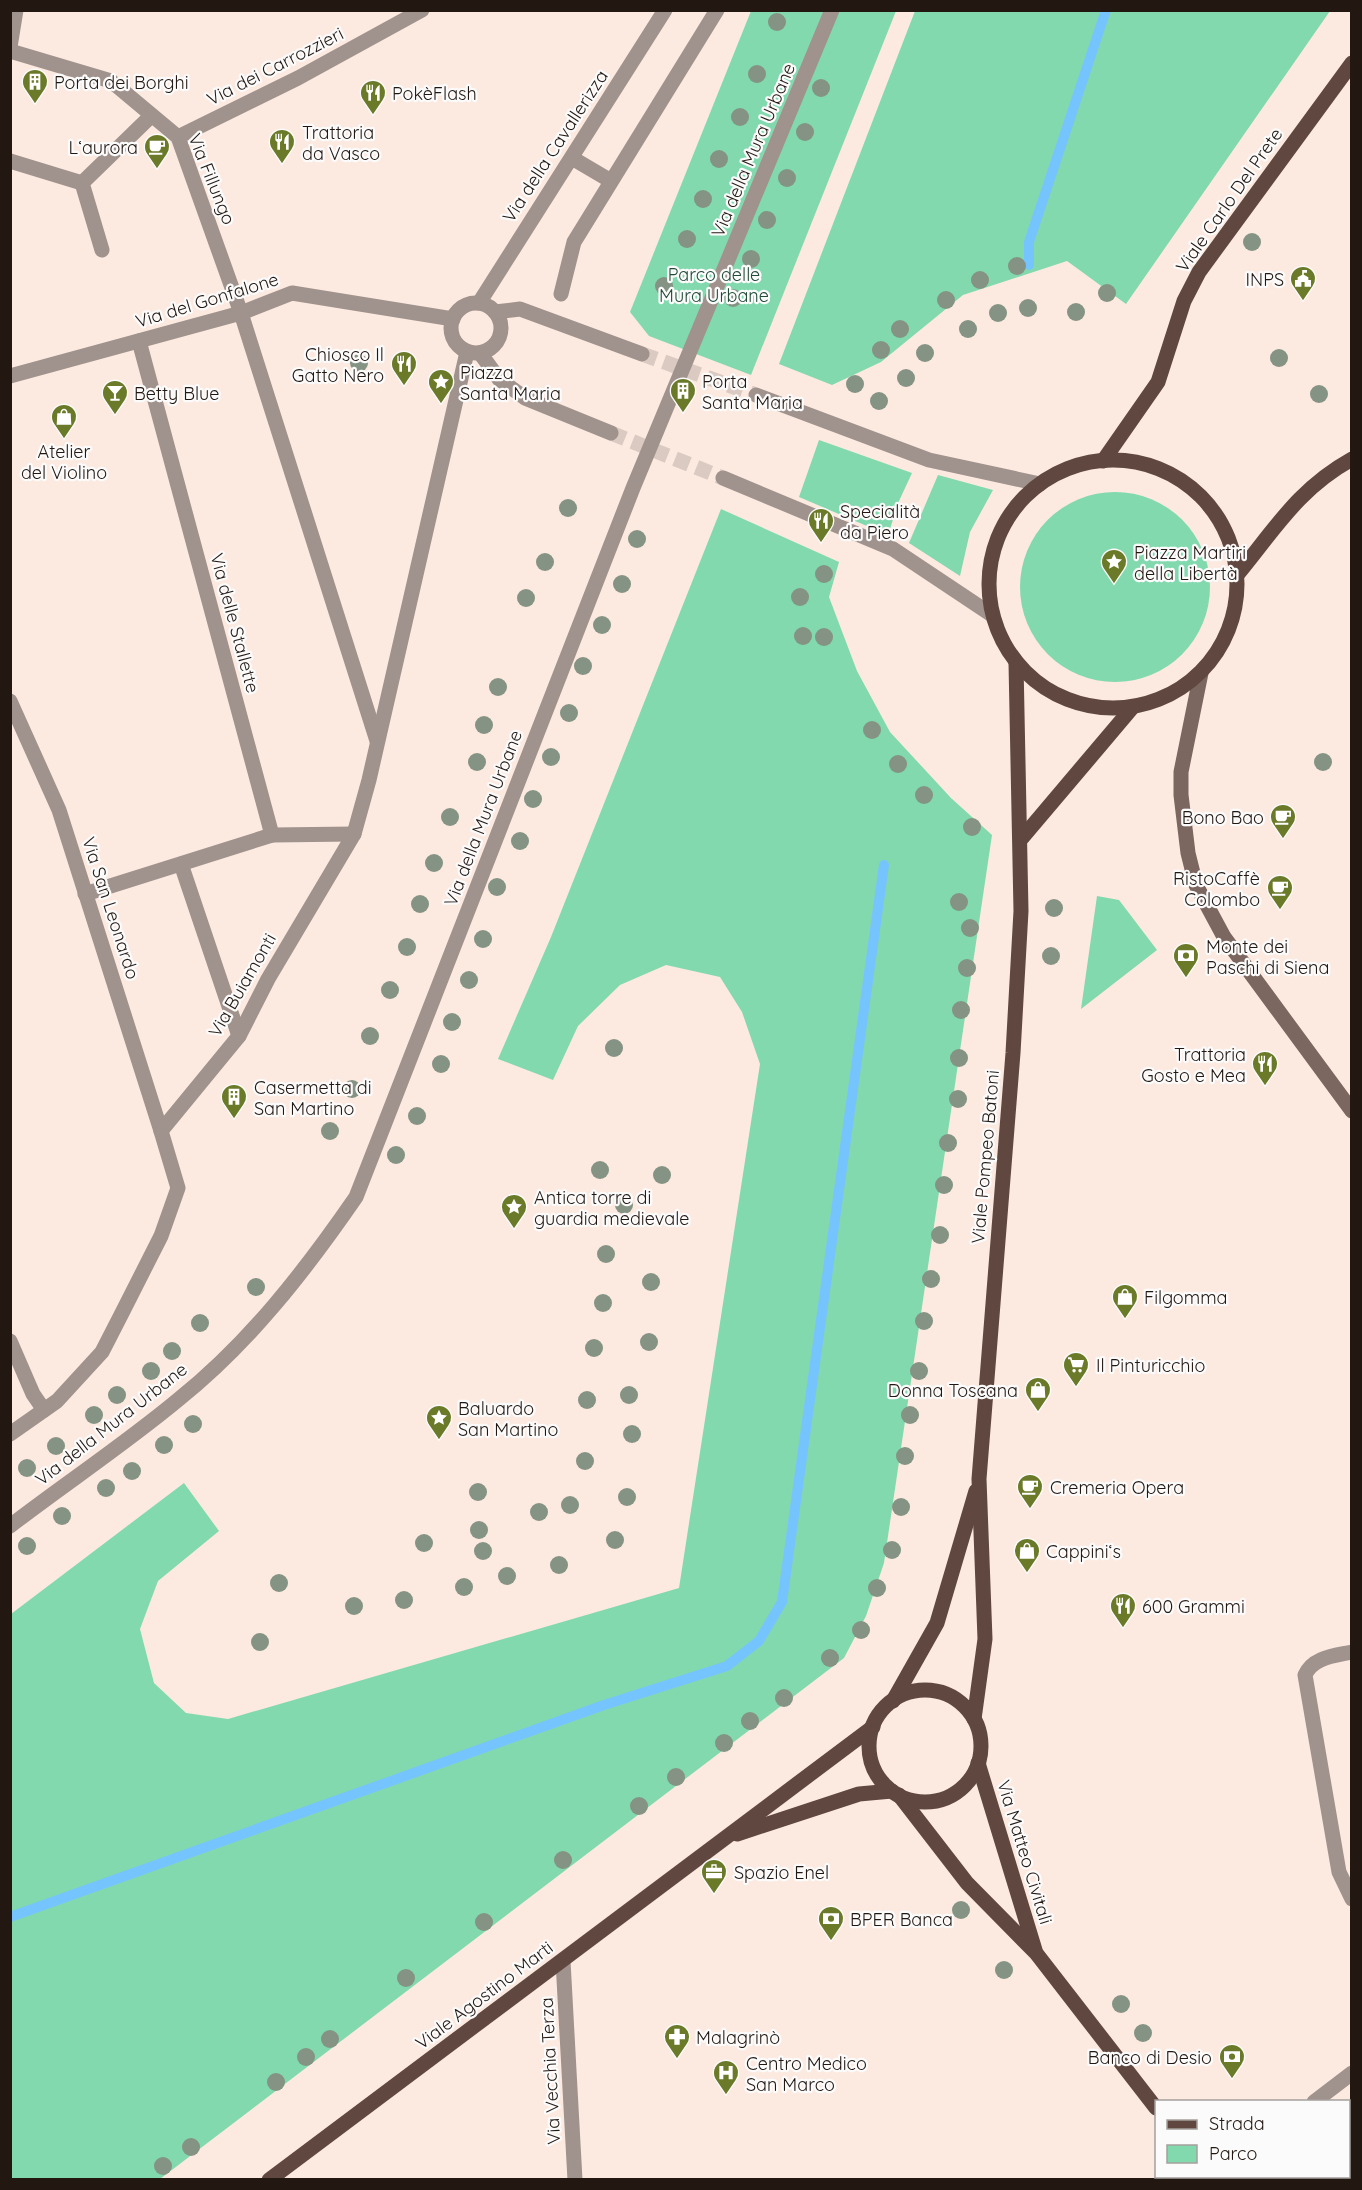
<svg xmlns="http://www.w3.org/2000/svg" width="1362" height="2190" viewBox="0 0 1362 2190" font-family="Quicksand,sans-serif">
	<style>
		.green { fill: #82d9ae }
		.lines { fill: none; stroke-linecap: round; stroke-linejoin: round }
		.stream { stroke: #76c4fe; stroke-width: 10 }
		.street-tunnel { stroke: #dbcac1; stroke-width: 15; stroke-dasharray: 15 8; stroke-linecap: butt }
		.lane { stroke: #a0928d; stroke-width: 15 }
		.street { stroke: #a0928d; stroke-width: 15 }
		.secondary { stroke: #7b6660; stroke-width: 15 }
		.primary { stroke: #604840; stroke-width: 15 }
		.tree { fill: #849383 }
		.labels { text-anchor: middle; dominant-baseline: central; stroke-width: 4.5; stroke-linejoin: round; paint-order: stroke }
		.street-label { font-size: 18px; fill: #221711; stroke: #fbfbfb }
		.poi-label { font-size: 18px; fill: #221711; stroke: #fbfbfb; text-anchor: start }
		.park-label { font-size: 18px; fill: #224b37; stroke: #fbfbfb }
	</style>
	<rect width="100%" height="100%" fill="#fceae0"/>
	<g class="green">
		<path d="M751,11H896L751,375L649,336L630,312Z"/>
		<path d="M915,11V10L1330,11L1126,304L1067,261L963,295L881,362L832,385L779,364Z"/>
		<path d="M819,440L912,473L899,501L888,535L799,497Z"/>
		<path d="M938,475L993,490L970,532L960,576L909,543Z"/>
		<circle cx="1115" cy="587" r="95"/>
		<path d="M721,509L839,562L829,597L857,671L890,732L951,798L992,835L884,1563L866,1616L844,1658L160,2179H11V1614L184,1483L219,1531L158,1581L140,1629L154,1683L186,1713L228,1719L679,1588L760,1064L742,1012L720,977L666,965L620,985L578,1026L553,1080L498,1059L551,937Z"/>
		<path d="M1097,896L1119,900L1157,950L1081,1009Z"/>
	</g>
	<g class="lines">
		<g class="stream">
			<path d="M1029,265V242L1106,10"/>
			<path d="M10,1917L604,1705L727,1666L759,1641L782,1602L884,865"/>
		</g>
		<g class="street-tunnel">
			<path d="M642,354L756,395"/>
			<path d="M611,433L723,478"/>
		</g>
		<path class="lane" d="M10,1341L33,1394L44,1410"/>
		<g class="street">
			<path d="M10,47L16,10"/>
			<path d="M10,51L111,81L178,137L241,313L377,741"/>
			<path d="M178,137L298,78L422,10"/>
			<path d="M572,158L611,181"/>
			<path d="M10,161L82,183"/>
			<path d="M102,250L82,183L151,116"/>
			<path d="M561,294L574,242L717,10"/>
			<path d="M479,303L665,10"/>
			<circle cx="476" cy="328" r="25"/>
			<path d="M495,312L520,309L642,354"/>
			<path d="M139,341L272,835"/>
			<path d="M480,353L499,379L525,398L611,433"/>
			<path d="M10,376L241,313L292,293L453,319"/>
			<path d="M756,395L929,460L1040,484"/>
			<path d="M723,478L893,549L992,615"/>
			<path d="M10,701L59,810L161,1131"/>
			<path d="M181,864L239,1036"/>
			<path d="M85,894L272,835L354,834"/>
			<path d="M10,1434L57,1401L102,1352L122,1313L161,1236L178,1188L161,1131L239,1036L268,979L354,834L369,780L467,352"/>
			<path d="M10,1526C66,1483 125,1444 179,1399C249,1343 305,1271 356,1197L633,488L832,10"/>
			<path d="M1352,1652C1334,1656 1313,1657 1305,1675L1339,1872L1352,1899"/>
			<path d="M563,1961L575,2180"/>
			<path d="M1314,2102L1352,2073"/>
		</g>
		<path class="secondary" d="M1201,673L1181,772V795L1188,853L1196,885L1224,937L1352,1111"/>
		<g class="primary">
			<circle cx="1113" cy="584" r="124"/>
			<path d="M1103,461L1158,382L1184,301L1199,272L1352,63"/>
			<path d="M1237,575C1275,529 1298,489 1352,459"/>
			<path d="M1022,838L1132,708"/>
			<circle cx="925" cy="1746" r="56"/>
			<path d="M893,1701L937,1623L976,1491"/>
			<path d="M974,1719L985,1639L979,1479L1013,1053L1021,911L1016,663"/>
			<path d="M978,1763L1035,1950"/>
			<path d="M899,1795L967,1883L1036,1953L1156,2108"/>
			<path d="M737,1834L859,1794L892,1791"/>
			<path d="M1209,2176L1212,2180"/>
			<path d="M269,2180L873,1727"/>
		</g>
	</g>
	<g class="tree">
		<circle cx="777" cy="22" r="9"/>
		<circle cx="757" cy="74" r="9"/>
		<circle cx="821" cy="88" r="9"/>
		<circle cx="740" cy="117" r="9"/>
		<circle cx="805" cy="132" r="9"/>
		<circle cx="719" cy="159" r="9"/>
		<circle cx="787" cy="178" r="9"/>
		<circle cx="703" cy="199" r="9"/>
		<circle cx="767" cy="220" r="9"/>
		<circle cx="687" cy="239" r="9"/>
		<circle cx="1252" cy="242" r="9"/>
		<circle cx="751" cy="259" r="9"/>
		<circle cx="1017" cy="266" r="9"/>
		<circle cx="980" cy="280" r="9"/>
		<circle cx="664" cy="286" r="9"/>
		<circle cx="1107" cy="293" r="9"/>
		<circle cx="733" cy="298" r="9"/>
		<circle cx="946" cy="300" r="9"/>
		<circle cx="1028" cy="308" r="9"/>
		<circle cx="1076" cy="312" r="9"/>
		<circle cx="998" cy="313" r="9"/>
		<circle cx="900" cy="329" r="9"/>
		<circle cx="968" cy="329" r="9"/>
		<circle cx="881" cy="350" r="9"/>
		<circle cx="925" cy="353" r="9"/>
		<circle cx="1279" cy="358" r="9"/>
		<circle cx="359" cy="363" r="9"/>
		<circle cx="906" cy="378" r="9"/>
		<circle cx="855" cy="384" r="9"/>
		<circle cx="1319" cy="394" r="9"/>
		<circle cx="879" cy="401" r="9"/>
		<circle cx="568" cy="508" r="9"/>
		<circle cx="637" cy="539" r="9"/>
		<circle cx="545" cy="562" r="9"/>
		<circle cx="824" cy="574" r="9"/>
		<circle cx="622" cy="584" r="9"/>
		<circle cx="800" cy="597" r="9"/>
		<circle cx="526" cy="598" r="9"/>
		<circle cx="602" cy="625" r="9"/>
		<circle cx="803" cy="636" r="9"/>
		<circle cx="824" cy="637" r="9"/>
		<circle cx="583" cy="666" r="9"/>
		<circle cx="498" cy="687" r="9"/>
		<circle cx="569" cy="713" r="9"/>
		<circle cx="484" cy="725" r="9"/>
		<circle cx="872" cy="730" r="9"/>
		<circle cx="551" cy="757" r="9"/>
		<circle cx="477" cy="762" r="9"/>
		<circle cx="1323" cy="762" r="9"/>
		<circle cx="898" cy="764" r="9"/>
		<circle cx="924" cy="795" r="9"/>
		<circle cx="533" cy="799" r="9"/>
		<circle cx="450" cy="817" r="9"/>
		<circle cx="972" cy="827" r="9"/>
		<circle cx="520" cy="841" r="9"/>
		<circle cx="434" cy="863" r="9"/>
		<circle cx="497" cy="887" r="9"/>
		<circle cx="959" cy="902" r="9"/>
		<circle cx="420" cy="904" r="9"/>
		<circle cx="1054" cy="908" r="9"/>
		<circle cx="970" cy="928" r="9"/>
		<circle cx="483" cy="939" r="9"/>
		<circle cx="407" cy="947" r="9"/>
		<circle cx="1051" cy="956" r="9"/>
		<circle cx="967" cy="968" r="9"/>
		<circle cx="469" cy="980" r="9"/>
		<circle cx="390" cy="990" r="9"/>
		<circle cx="961" cy="1010" r="9"/>
		<circle cx="452" cy="1022" r="9"/>
		<circle cx="370" cy="1036" r="9"/>
		<circle cx="614" cy="1048" r="9"/>
		<circle cx="959" cy="1058" r="9"/>
		<circle cx="441" cy="1064" r="9"/>
		<circle cx="352" cy="1089" r="9"/>
		<circle cx="958" cy="1099" r="9"/>
		<circle cx="417" cy="1116" r="9"/>
		<circle cx="330" cy="1131" r="9"/>
		<circle cx="948" cy="1143" r="9"/>
		<circle cx="396" cy="1155" r="9"/>
		<circle cx="600" cy="1170" r="9"/>
		<circle cx="662" cy="1175" r="9"/>
		<circle cx="944" cy="1185" r="9"/>
		<circle cx="624" cy="1205" r="9"/>
		<circle cx="940" cy="1235" r="9"/>
		<circle cx="606" cy="1254" r="9"/>
		<circle cx="931" cy="1279" r="9"/>
		<circle cx="651" cy="1282" r="9"/>
		<circle cx="256" cy="1287" r="9"/>
		<circle cx="603" cy="1303" r="9"/>
		<circle cx="924" cy="1321" r="9"/>
		<circle cx="200" cy="1323" r="9"/>
		<circle cx="649" cy="1342" r="9"/>
		<circle cx="594" cy="1348" r="9"/>
		<circle cx="172" cy="1351" r="9"/>
		<circle cx="151" cy="1371" r="9"/>
		<circle cx="919" cy="1371" r="9"/>
		<circle cx="117" cy="1395" r="9"/>
		<circle cx="629" cy="1395" r="9"/>
		<circle cx="587" cy="1400" r="9"/>
		<circle cx="94" cy="1415" r="9"/>
		<circle cx="910" cy="1415" r="9"/>
		<circle cx="193" cy="1424" r="9"/>
		<circle cx="632" cy="1434" r="9"/>
		<circle cx="164" cy="1445" r="9"/>
		<circle cx="56" cy="1446" r="9"/>
		<circle cx="905" cy="1456" r="9"/>
		<circle cx="585" cy="1461" r="9"/>
		<circle cx="27" cy="1468" r="9"/>
		<circle cx="132" cy="1471" r="9"/>
		<circle cx="106" cy="1488" r="9"/>
		<circle cx="478" cy="1492" r="9"/>
		<circle cx="627" cy="1497" r="9"/>
		<circle cx="570" cy="1505" r="9"/>
		<circle cx="901" cy="1507" r="9"/>
		<circle cx="539" cy="1512" r="9"/>
		<circle cx="62" cy="1516" r="9"/>
		<circle cx="479" cy="1530" r="9"/>
		<circle cx="615" cy="1540" r="9"/>
		<circle cx="424" cy="1543" r="9"/>
		<circle cx="27" cy="1546" r="9"/>
		<circle cx="892" cy="1550" r="9"/>
		<circle cx="483" cy="1551" r="9"/>
		<circle cx="559" cy="1565" r="9"/>
		<circle cx="507" cy="1576" r="9"/>
		<circle cx="279" cy="1583" r="9"/>
		<circle cx="464" cy="1587" r="9"/>
		<circle cx="877" cy="1588" r="9"/>
		<circle cx="404" cy="1600" r="9"/>
		<circle cx="354" cy="1606" r="9"/>
		<circle cx="861" cy="1630" r="9"/>
		<circle cx="260" cy="1642" r="9"/>
		<circle cx="830" cy="1658" r="9"/>
		<circle cx="784" cy="1698" r="9"/>
		<circle cx="750" cy="1721" r="9"/>
		<circle cx="724" cy="1743" r="9"/>
		<circle cx="676" cy="1777" r="9"/>
		<circle cx="639" cy="1806" r="9"/>
		<circle cx="563" cy="1860" r="9"/>
		<circle cx="961" cy="1910" r="9"/>
		<circle cx="484" cy="1922" r="9"/>
		<circle cx="1004" cy="1970" r="9"/>
		<circle cx="406" cy="1978" r="9"/>
		<circle cx="1121" cy="2004" r="9"/>
		<circle cx="1143" cy="2033" r="9"/>
		<circle cx="330" cy="2039" r="9"/>
		<circle cx="306" cy="2057" r="9"/>
		<circle cx="276" cy="2082" r="9"/>
		<circle cx="191" cy="2147" r="9"/>
		<circle cx="163" cy="2166" r="9"/>
	</g>
	<defs>
		<symbol id="building-pin" viewBox="-11 -11 22 30"><path d="M0 17L-7.5 6A9.5 9.5 0 1 1 7.5 6Z" fill="#6a7a28" stroke="#fbfbfb"/><path d="M-4-6H4V6H1V3H-1V6H-4ZM-2.5-4.3h1.7v1.8h-1.7ZM.8-4.3h1.7v1.8H.8ZM-2.5-1h1.7V.8h-1.7ZM.8-1h1.7V.8H.8Z" fill="#fff"/></symbol>
		<symbol id="restaurant-pin" viewBox="-11 -11 22 30"><path d="M0 17L-7.5 6A9.5 9.5 0 1 1 7.5 6Z" fill="#6a7a28" stroke="#fbfbfb"/><path d="M-5-6h1v4h1v-4h1v4h1v-4h1v5L-1.5 .5V6h-2V.5L-5-1ZM5-6V6H3V1.5H1.5Q1.5-4 5-6Z" fill="#fff"/></symbol>
		<symbol id="cafe-pin" viewBox="-11 -11 22 30"><path d="M0 17L-7.5 6A9.5 9.5 0 1 1 7.5 6Z" fill="#6a7a28" stroke="#fbfbfb"/><path d="M-5.5-4.5H6V0H3Q3 3.5 0 3.5H-2.5Q-5.5 3.5-5.5 0ZM3-3.2v2h1.7v-2ZM-6 4.5H4V6H-6Z" fill="#fff"/></symbol>
		<symbol id="civic-pin" viewBox="-11 -11 22 30"><path d="M0 17L-7.5 6A9.5 9.5 0 1 1 7.5 6Z" fill="#6a7a28" stroke="#fbfbfb"/><path d="M-.6-6.5H3V-4.5H.6V-3L4-1V1h2V6H-6V1h2V-1L-.6-3ZM-1.2 2.5V6h2.4V2.5Z" fill="#fff"/></symbol>
		<symbol id="sight-pin" viewBox="-11 -11 22 30"><path d="M0 17L-7.5 6A9.5 9.5 0 1 1 7.5 6Z" fill="#6a7a28" stroke="#fbfbfb"/><path d="M0-6L1.8-2.2L6-1.7L2.9 1.2L3.7 5.4L0 3.3L-3.7 5.4L-2.9 1.2L-6-1.7L-1.8-2.2Z" fill="#fff"/></symbol>
		<symbol id="bar-pin" viewBox="-11 -11 22 30"><path d="M0 17L-7.5 6A9.5 9.5 0 1 1 7.5 6Z" fill="#6a7a28" stroke="#fbfbfb"/><path d="M-6-5H6L.8 .8V4.5H3.5V6h-7V4.5H-.8V.8Z" fill="#fff"/></symbol>
		<symbol id="shop-pin" viewBox="-11 -11 22 30"><path d="M0 17L-7.5 6A9.5 9.5 0 1 1 7.5 6Z" fill="#6a7a28" stroke="#fbfbfb"/><path d="M-5-2.5h2.3a2.7 3.5 0 0 1 5.4 0H5L5.5 6h-11ZM-1.5-2.5h3a1.5 2.3 0 0 0-3 0Z" fill="#fff"/></symbol>
		<symbol id="bank-pin" viewBox="-11 -11 22 30"><path d="M0 17L-7.5 6A9.5 9.5 0 1 1 7.5 6Z" fill="#6a7a28" stroke="#fbfbfb"/><path d="M-6-4H6V4H-6ZM0-2.3a2.3 2.3 0 1 0 0 4.6a2.3 2.3 0 1 0 0-4.6Z" fill="#fff"/></symbol>
		<symbol id="supermarket-pin" viewBox="-11 -11 22 30"><path d="M0 17L-7.5 6A9.5 9.5 0 1 1 7.5 6Z" fill="#6a7a28" stroke="#fbfbfb"/><path d="M-6-5.5h2.5l.6 2H6L4.5 2H-2.5L-4.4-4H-6ZM-1.5 3.2a1.3 1.3 0 1 0 .1 0ZM3 3.2a1.3 1.3 0 1 0 .1 0Z" fill="#fff"/></symbol>
		<symbol id="office-pin" viewBox="-11 -11 22 30"><path d="M0 17L-7.5 6A9.5 9.5 0 1 1 7.5 6Z" fill="#6a7a28" stroke="#fbfbfb"/><path d="M-6-3h4V-5.5h4V-3h4V5H-6ZM-1-4.5V-3h2v-1.5ZM-6 0V1H6V0Z" fill="#fff"/></symbol>
		<symbol id="pharmacy-pin" viewBox="-11 -11 22 30"><path d="M0 17L-7.5 6A9.5 9.5 0 1 1 7.5 6Z" fill="#6a7a28" stroke="#fbfbfb"/><path d="M-2-6h4v4h4v4h-4v4h-4v-4h-4v-4h4Z" fill="#fff"/></symbol>
		<symbol id="hospital-pin" viewBox="-11 -11 22 30"><path d="M0 17L-7.5 6A9.5 9.5 0 1 1 7.5 6Z" fill="#6a7a28" stroke="#fbfbfb"/><path d="M-5-5h3v3.5h4V-5h3V5h-3V1.5h-4V5h-3Z" fill="#fff"/></symbol>
	</defs>
	<g fill-rule="evenodd">
		<use href="#building-pin" x="20" y="67" width="30" height="40"/>
		<use href="#restaurant-pin" x="358" y="78" width="30" height="40"/>
		<use href="#restaurant-pin" x="267" y="127" width="30" height="40"/>
		<use href="#cafe-pin" x="142" y="132" width="30" height="40"/>
		<use href="#civic-pin" x="1288" y="264" width="30" height="40"/>
		<use href="#restaurant-pin" x="389" y="349" width="30" height="40"/>
		<use href="#sight-pin" x="426" y="367" width="30" height="40"/>
		<use href="#building-pin" x="668" y="376" width="30" height="40"/>
		<use href="#bar-pin" x="100" y="378" width="30" height="40"/>
		<use href="#shop-pin" x="49" y="402" width="30" height="40"/>
		<use href="#restaurant-pin" x="806" y="506" width="30" height="40"/>
		<use href="#sight-pin" x="1099" y="547" width="30" height="40"/>
		<use href="#cafe-pin" x="1268" y="802" width="30" height="40"/>
		<use href="#cafe-pin" x="1265" y="873" width="30" height="40"/>
		<use href="#bank-pin" x="1171" y="941" width="30" height="40"/>
		<use href="#restaurant-pin" x="1250" y="1049" width="30" height="40"/>
		<use href="#building-pin" x="219" y="1082" width="30" height="40"/>
		<use href="#sight-pin" x="499" y="1192" width="30" height="40"/>
		<use href="#shop-pin" x="1110" y="1282" width="30" height="40"/>
		<use href="#supermarket-pin" x="1061" y="1350" width="30" height="40"/>
		<use href="#shop-pin" x="1023" y="1375" width="30" height="40"/>
		<use href="#sight-pin" x="424" y="1403" width="30" height="40"/>
		<use href="#cafe-pin" x="1015" y="1472" width="30" height="40"/>
		<use href="#shop-pin" x="1012" y="1536" width="30" height="40"/>
		<use href="#restaurant-pin" x="1108" y="1591" width="30" height="40"/>
		<use href="#office-pin" x="699" y="1857" width="30" height="40"/>
		<use href="#bank-pin" x="816" y="1904" width="30" height="40"/>
		<use href="#pharmacy-pin" x="662" y="2022" width="30" height="40"/>
		<use href="#bank-pin" x="1217" y="2042" width="30" height="40"/>
		<use href="#hospital-pin" x="711" y="2058" width="30" height="40"/>
	</g>
	<g class="labels">
		<g class="street-label">
			<text transform="translate(275 66) rotate(-27)">Via dei Carrozzieri</text>
			<text transform="translate(555 146) rotate(-57)">Via della Cavallerizza</text>
			<text transform="translate(753 150) rotate(-67)">Via della Mura Urbane</text>
			<text transform="translate(212 179) rotate(68)">Via Fillungo</text>
			<text transform="translate(1229 200) rotate(-55)">Viale Carlo Del Prete</text>
			<text transform="translate(207 300) rotate(-17)">Via del Gonfalone</text>
			<text transform="translate(235 623) rotate(75)">Via delle Stallette</text>
			<text transform="translate(483 818) rotate(-69)">Via della Mura Urbane</text>
			<text transform="translate(111 908) rotate(72)">Via San Leonardo</text>
			<text transform="translate(242 985) rotate(-60)">Via Buiamonti</text>
			<text transform="translate(985 1157) rotate(-85)">Viale Pompeo Batoni</text>
			<text transform="translate(111 1424) rotate(-38)">Via della Mura Urbane</text>
			<text transform="translate(1025 1852) rotate(73)">Via Matteo Civitali</text>
			<text transform="translate(484 1995) rotate(-37)">Viale Agostino Marti</text>
			<text transform="translate(550 2071) rotate(-93)">Via Vecchia Terza</text>
		</g>
		<g class="poi-label">
			<text x="54" y="82">Porta dei Borghi</text>
			<text x="392" y="93">PokèFlash</text>
			<text x="302" y="132">Trattoria<tspan x="302" dy="21">da Vasco</tspan></text>
			<text x="138" y="147" text-anchor="end">L‘aurora</text>
			<text x="1284" y="279" text-anchor="end">INPS</text>
			<text x="384" y="354" text-anchor="end">Chiosco Il<tspan x="384" dy="21">Gatto Nero</tspan></text>
			<text x="460" y="372">Piazza<tspan x="460" dy="21">Santa Maria</tspan></text>
			<text x="702" y="381">Porta<tspan x="702" dy="21">Santa Maria</tspan></text>
			<text x="134" y="393">Betty Blue</text>
			<text x="64" y="451" text-anchor="middle">Atelier<tspan x="64" dy="21">del Violino</tspan></text>
			<text x="840" y="511">Specialità<tspan x="840" dy="21">da Piero</tspan></text>
			<text x="1134" y="552">Piazza Martiri<tspan x="1134" dy="21">della Libertà</tspan></text>
			<text x="1264" y="817" text-anchor="end">Bono Bao</text>
			<text x="1260" y="878" text-anchor="end">RistoCaffè<tspan x="1260" dy="21">Colombo</tspan></text>
			<text x="1206" y="946">Monte dei<tspan x="1206" dy="21">Paschi di Siena</tspan></text>
			<text x="1246" y="1054" text-anchor="end">Trattoria<tspan x="1246" dy="21">Gosto e Mea</tspan></text>
			<text x="254" y="1087">Casermetta di<tspan x="254" dy="21">San Martino</tspan></text>
			<text x="534" y="1197">Antica torre di<tspan x="534" dy="21">guardia medievale</tspan></text>
			<text x="1144" y="1297">Filgomma</text>
			<text x="1096" y="1365">Il Pinturicchio</text>
			<text x="1018" y="1390" text-anchor="end">Donna Toscana</text>
			<text x="458" y="1408">Baluardo<tspan x="458" dy="21">San Martino</tspan></text>
			<text x="1050" y="1487">Cremeria Opera</text>
			<text x="1046" y="1551">Cappini‘s</text>
			<text x="1142" y="1606">600 Grammi</text>
			<text x="734" y="1872">Spazio Enel</text>
			<text x="850" y="1919">BPER Banca</text>
			<text x="696" y="2037">Malagrinò</text>
			<text x="1212" y="2057" text-anchor="end">Banco di Desio</text>
			<text x="746" y="2063">Centro Medico<tspan x="746" dy="21">San Marco</tspan></text>
		</g>
		<g class="park-label">
			<text x="714" y="274">Parco delle<tspan x="714" dy="21">Mura Urbane</tspan></text>
		</g>
	</g>
	<rect width="1362" height="2190" fill="none" stroke="#221711" stroke-width="24"/>
	<rect x="1155" y="2100" width="195" height="78" fill="#fbfbfb" stroke="#a4a09d" stroke-width="1.5"/>
	<rect x="1167" y="2120" width="30" height="9" fill="#604840" stroke="#a4a09d" stroke-width="1.5"/>
	<text x="1209" y="2130" font-size="18" fill="#221711">Strada</text>
	<rect x="1167" y="2145" width="30" height="18" fill="#82d9ae" stroke="#a4a09d" stroke-width="1.5"/>
	<text x="1209" y="2160" font-size="18" fill="#221711">Parco</text>
</svg>
